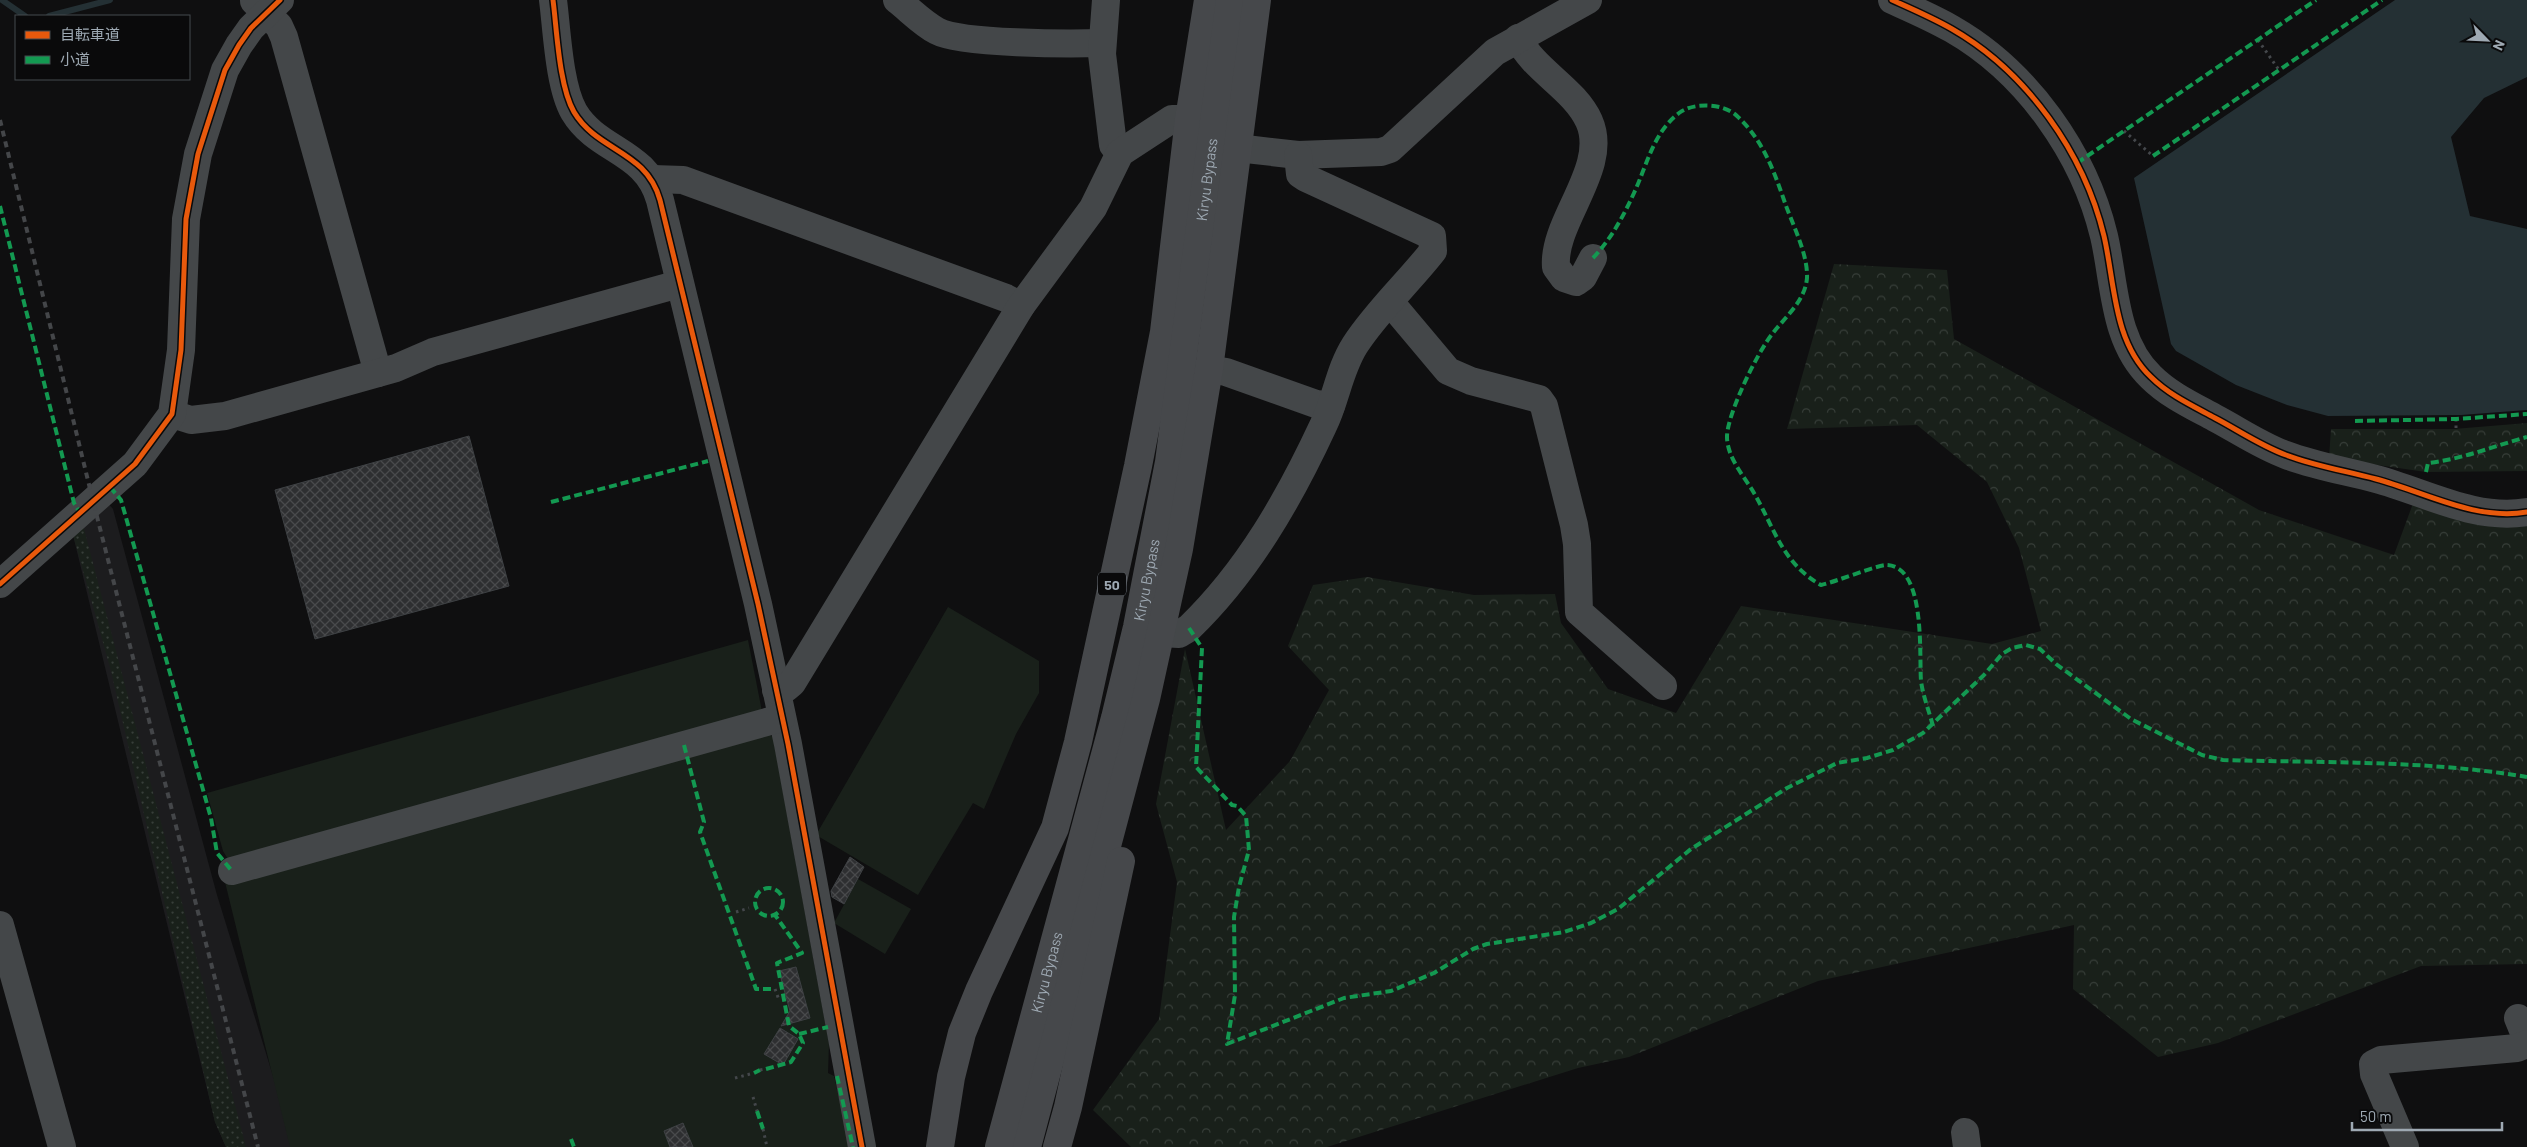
<svg xmlns="http://www.w3.org/2000/svg" width="2527" height="1147" viewBox="0 0 2527 1147" font-family="Barlow,'Noto Sans JP',sans-serif">
	<style>
		.built { fill: #1c1c1e }
		.grass { fill: url(#grass-dots) }
		.forest { fill: url(#forest-crowns) }
		.garden { fill: #19201a }
		.water { fill: #243034 }
		.lines { fill: none; stroke-linecap: round; stroke-linejoin: round }
		.stream { stroke: #243034; stroke-width: 6 }
		.building { fill: url(#building-cross-hatch); stroke: #3e4144 }
		.path { stroke: #44474b; stroke-width: 3; stroke-dasharray: 2.5 4; stroke-linecap: butt }
		.minor { stroke: #444749; stroke-width: 28 }
		.highway { stroke: #46484b; stroke-width: 28 }
		.rail { stroke: #444649; stroke-width: 4; stroke-dasharray: 6 5; stroke-linecap: butt }
		.quiet { stroke: #139951; stroke-width: 4; stroke-dasharray: 8 4; stroke-linecap: butt }
		.cycleway-casing { stroke: #0a0a0b; stroke-width: 8 }
		.cycleway { stroke: #e8590c; stroke-width: 5 }
		.labels { text-anchor: middle; dominant-baseline: central; stroke-width: 5; stroke-linejoin: round; paint-order: stroke }
		.shield { fill: #0a0a0b; stroke: #727981; stroke-width: 1 }
		.shield-label { font-size: 14px; font-weight: bold; fill: #9ea9b3 }
		.street-label { font-size: 15px; fill: #9ea9b3; stroke: #0a0a0b }
	</style>
	<defs>
		<pattern id="grass-dots" width="8" height="8" patternUnits="userSpaceOnUse" patternTransform="scale(1.25)"><rect width="8" height="8" fill="#19201a"/><path d="M2 2h.1M6 6h.1" fill="none" stroke="#373e39" stroke-width="1.8" stroke-linecap="round"/></pattern>
		<pattern id="forest-crowns" width="20" height="18" patternUnits="userSpaceOnUse" patternTransform="scale(1.25)"><rect width="20" height="18" fill="#19201a"/><path d="M2 6a3 3 0 1 1 6 0M12 15a3 3 0 1 1 6 0" fill="none" stroke="#373e39"/></pattern>
		<pattern id="building-cross-hatch" width="8" height="8" patternUnits="userSpaceOnUse" patternTransform="scale(1.25)"><rect width="8" height="8" fill="#2e2f31"/><path d="M0 0l8 8M0 8l8-8" fill="none" stroke="#494a4c"/></pattern>
	</defs>
	<rect width="100%" height="100%" fill="#0f0f10"/>
	<path class="built" d="M107,502L113,509L217,895L295,1147H226L215,1122L73,535Z"/>
	<path class="grass" d="M83,525L246,1147H226L215,1122L111,671L73,535Z"/>
	<g class="forest">
		<path d="M1834,264L1947,270L1954,339L2259,510L2394,555L2415,498L2527,519V964L2421,966L2218,1043L2158,1057L2073,989L2074,925L1818,981L1629,1057L1578,1068L1327,1147H1131L1093,1110L1159,1019L1177,882L1156,804L1185,649L1226,830L1290,761L1329,690L1288,646L1313,585L1367,577L1474,595L1555,594L1561,623L1608,689L1676,713L1741,606L1992,644L2041,631L2019,548L1987,482L1917,425L1787,429Z"/>
		<path d="M2527,423V471L2426,472L2329,458L2331,429H2454Z"/>
	</g>
	<g class="garden">
		<path d="M948,607L1039,661V693L1016,734L984,809L973,803L918,895L816,835Z"/>
		<path d="M748,640L766,732L773,737L829,1044L828,1073L834,1076L850,1147H290L225,882L231,864L223,851L207,793Z"/>
		<path d="M858,879L911,909L885,954L834,923Z"/>
	</g>
	<path class="water" d="M2395,0H2527V77L2484,98L2451,137L2470,216L2527,229V410L2461,415L2328,416L2287,405L2236,385L2176,351L2171,344L2134,178Z"/>
	<g class="lines">
		<g class="stream">
			<path d="M2,0L25,16"/>
			<path d="M49,16L110,0"/>
		</g>
	</g>
	<g class="building">
		<path d="M469,436L509,586L315,639L275,490Z"/>
		<path d="M850,857L864,867L844,904L832,897L831,891Z"/>
		<path d="M796,967L810,1018L781,1026L790,1011L779,971Z"/>
		<path d="M780,1028L798,1039L783,1065L764,1054Z"/>
		<path d="M683,1123L693,1147H670L664,1131Z"/>
	</g>
	<g class="lines">
		<g class="path">
			<path d="M2258,40L2279,70"/>
			<path d="M2124,131L2153,156"/>
			<path d="M2456,419V429"/>
			<path d="M736,912L749,908"/>
			<path d="M775,989L779,1000"/>
			<path d="M760,1070L766,1069"/>
			<path d="M735,1078L754,1073"/>
			<path d="M753,1097L757,1111"/>
			<path d="M763,1129L767,1147"/>
		</g>
		<g class="minor">
			<path d="M553,0C557,31 559,86 574,112C598,152 646,150 660,200L758,604L788,744L862,1147"/>
			<path d="M897,0C910,10 922,23 937,31C961,44 1071,44 1102,43"/>
			<path d="M1106,0L1102,54L1113,145L1120,153"/>
			<path d="M1892,0C1912,9 1933,18 1952,29C2027,72 2084,153 2104,236C2115,283 2113,341 2151,377C2169,395 2193,406 2215,418C2238,430 2261,446 2286,455C2315,466 2346,471 2376,479C2425,492 2475,521 2527,512"/>
			<path d="M254,1L279,26L284,37L378,373"/>
			<path d="M1518,38C1534,71 1574,88 1589,121C1610,168 1552,221 1556,267L1564,278L1576,282L1583,277L1593,258"/>
			<path d="M1237,148L1298,155L1381,152L1390,149L1495,52L1588,0"/>
			<path d="M653,179L683,180L1006,298L1021,306"/>
			<path d="M1390,302L1448,371L1471,381L1539,399L1544,406L1574,525L1577,544L1579,612L1663,686"/>
			<path d="M1209,369L1226,372L1316,404L1331,406"/>
			<path d="M172,414L191,420L225,416L396,368L433,352L679,284"/>
			<path d="M0,584L135,464L172,414L181,350L186,219L198,154L225,70L239,45L251,28L280,0"/>
			<path d="M1161,633L1179,634L1189,628C1248,571 1289,499 1323,426C1336,400 1339,370 1355,345C1377,311 1408,283 1433,251L1432,236L1306,178L1300,174L1298,155"/>
			<path d="M776,690L786,688L792,683L1021,306L1093,208L1120,153L1172,119H1189"/>
			<path d="M232,871L781,718"/>
			<path d="M0,925L62,1147"/>
			<path d="M2518,1018L2527,1040"/>
			<path d="M1965,1132L1967,1147"/>
			<path d="M2405,1147L2374,1074L2373,1064L2381,1060L2517,1048L2527,1044"/>
		</g>
		<g class="highway">
			<path d="M940,1147L951,1077L962,1033L979,991L1055,828L1078,742L1138,466L1164,332L1189,119L1208,0"/>
			<path id="s1" d="M999,1147L1115,718L1137,627L1169,462L1230,0"/>
			<path d="M1027,1147L1146,699L1179,549L1209,369L1257,0"/>
			<path d="M1057,1147L1068,1107L1121,861"/>
		</g>
		<path class="rail" d="M0,120L93,501L258,1147"/>
		<g class="quiet">
			<path d="M2153,156L2382,0"/>
			<path d="M2077,163L2316,0"/>
			<path d="M0,206L74,503L80,513"/>
			<path d="M1593,258C1611,239 1623,217 1634,193C1647,165 1653,133 1679,113C1694,102 1723,103 1737,116C1763,140 1774,171 1785,203C1793,226 1808,254 1807,278C1805,301 1786,316 1773,333C1758,351 1726,416 1727,438C1728,459 1744,476 1754,493C1775,529 1782,563 1821,585C1835,582 1877,565 1887,565C1926,567 1919,654 1921,681C1923,696 1929,711 1933,726"/>
			<path d="M2355,421L2456,419L2527,414"/>
			<path d="M2426,472L2428,463C2463,459 2494,446 2527,437"/>
			<path d="M110,487L121,500L211,818L217,853L232,871"/>
			<path d="M551,502L708,461"/>
			<path d="M1189,628L1202,648L1196,767L1232,805L1237,806L1246,816L1249,850L1239,887L1234,917L1235,995L1227,1044L1344,998L1391,991L1434,973L1473,949L1487,944L1564,932L1591,923L1618,909L1691,849L1787,788L1837,763L1867,758L1893,750L1923,733L1984,675L2002,654L2012,648L2026,645L2040,649L2056,664L2131,719L2202,755L2223,760C2324,763 2427,760 2527,777"/>
			<path d="M684,745L704,822L700,832L756,989H775"/>
			<circle cx="769" cy="902" r="14"/>
			<path d="M799,1034L828,1027"/>
			<path d="M766,1069L791,1062L803,1043L799,1034L789,1026L777,963L802,953L775,915"/>
			<path d="M754,1073L760,1070"/>
			<path d="M837,1076L853,1147"/>
			<path d="M757,1111L763,1129"/>
			<path d="M571,1139L574,1147"/>
		</g>
		<defs>
			<g id="cycleway">
				<path d="M553,0C557,31 559,86 574,112C598,152 646,150 660,200L758,604L788,744L862,1147"/>
				<path d="M1892,0C1912,9 1933,18 1952,29C2027,72 2084,153 2104,236C2115,283 2113,341 2151,377C2169,395 2193,406 2215,418C2238,430 2261,446 2286,455C2315,466 2346,471 2376,479C2425,492 2475,521 2527,512"/>
				<path d="M0,584L135,464L172,414L181,350L186,219L198,154L225,70L239,45L251,28L280,0"/>
			</g>
		</defs>
		<use href="#cycleway" class="cycleway-casing"/>
		<use href="#cycleway" class="cycleway"/>
	</g>
	<g class="labels">
		<rect class="shield" x="1098" y="572.5" width="28" height="23" rx="4"/>
		<g class="shield-label">
			<text x="1112" y="584">50</text>
		</g>
		<g class="street-label">
			<text stroke="none"><textPath href="#s1" startOffset="991">Kiryu Bypass</textPath></text>
			<text stroke="none"><textPath href="#s1" startOffset="586">Kiryu Bypass</textPath></text>
			<text stroke="none"><textPath href="#s1" startOffset="181">Kiryu Bypass</textPath></text>
		</g>
	</g>
	<rect x="15" y="15" width="175" height="65" fill="#0a0a0b" stroke="#454a4e"/>
	<rect x="25" y="31" width="25" height="8" fill="#e8590c" stroke="#454a4e"/>
	<text x="60" y="40" font-size="15" fill="#9ea9b3">自転車道</text>
	<rect x="25" y="56" width="25" height="8" fill="#139951" stroke="#454a4e"/>
	<text x="60" y="65" font-size="15" fill="#9ea9b3">小道</text>
	<g transform="translate(2487 40) rotate(114)" stroke="#0a0a0b" stroke-width="4" paint-order="stroke">
	<path d="M0-4L9 19L0 12L-9 19Z" fill="#9ea9b3"/>
	<text y="-8" font-size="14" font-weight="bold" text-anchor="middle" fill="#9ea9b3">N</text>
	</g>
	<path d="M2352 1122v8h150v-8" fill="none" stroke="#9ea9b3" stroke-width="2.5"/>
	<text x="2360" y="1122" font-size="15" fill="#9ea9b3" stroke="#0a0a0b" stroke-width="4" paint-order="stroke">50 m</text>
</svg>
